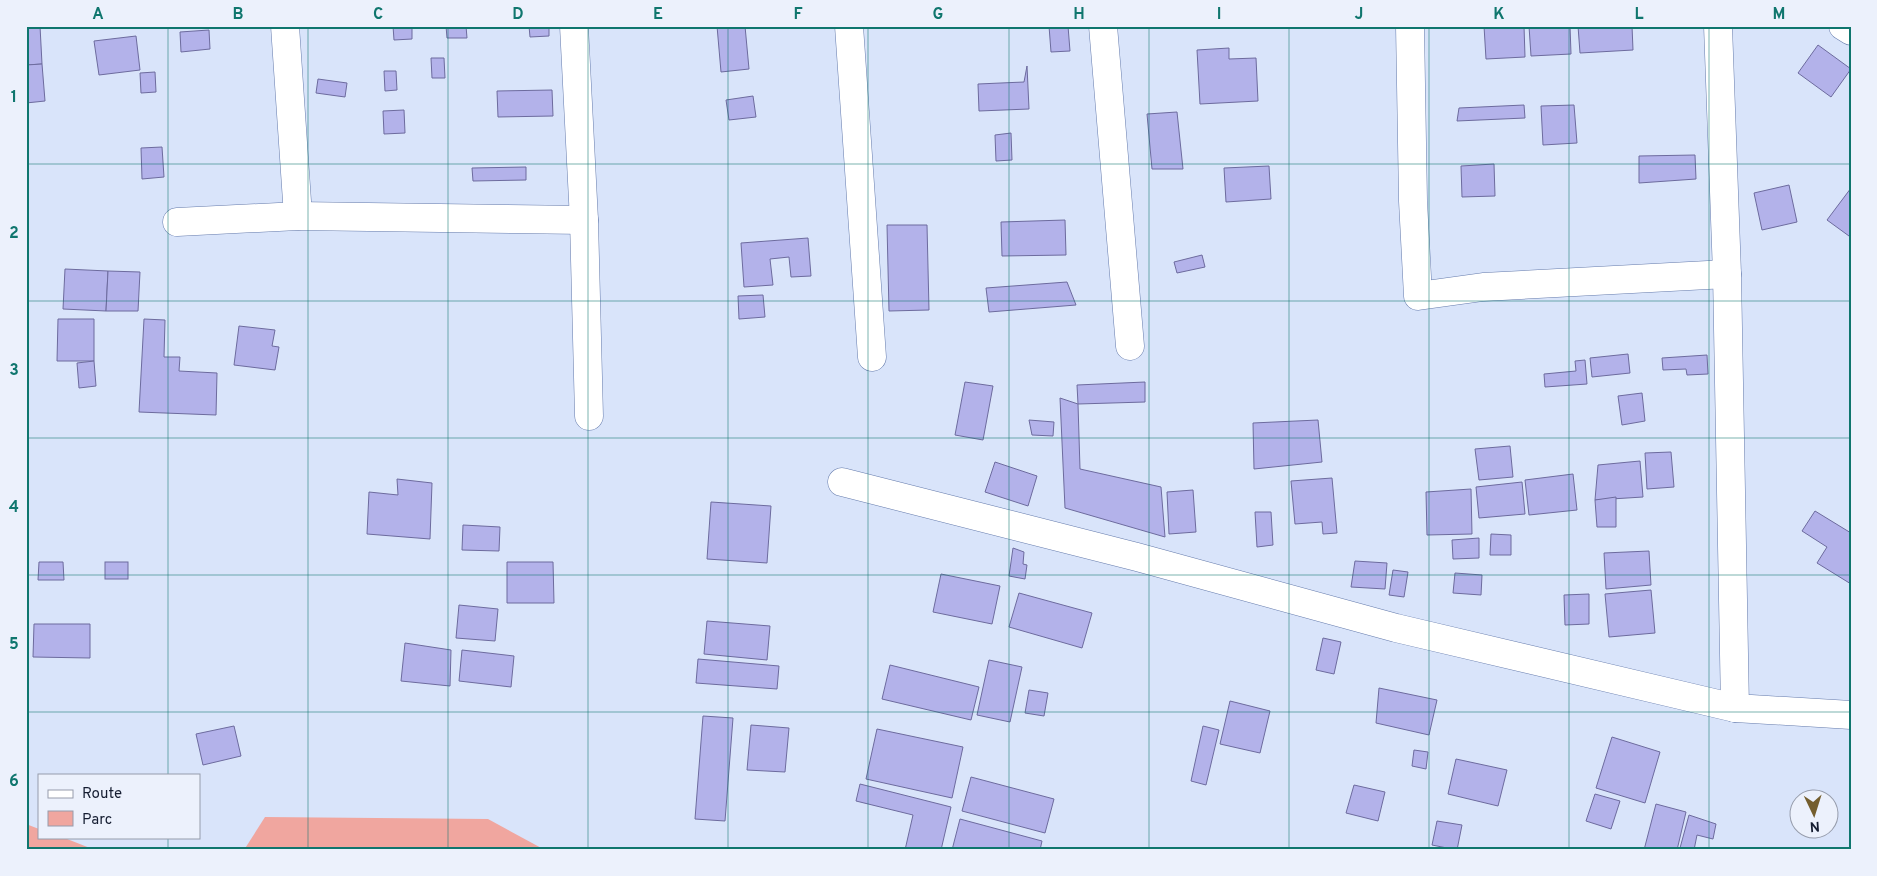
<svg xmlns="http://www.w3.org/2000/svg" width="1877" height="876" viewBox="0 0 1877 876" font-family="Overpass,sans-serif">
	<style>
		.green { fill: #f0a69f }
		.building { fill: #b3b2ea; stroke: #6d6b9e }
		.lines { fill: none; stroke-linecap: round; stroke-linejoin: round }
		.minor-casing { stroke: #657bac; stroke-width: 29 }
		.minor { stroke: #fff; stroke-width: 28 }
		.grid { fill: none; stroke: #0f766e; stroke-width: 1; stroke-opacity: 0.55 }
		.neatline { fill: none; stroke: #0f766e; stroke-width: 2 }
		.grid-label { font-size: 16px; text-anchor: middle; font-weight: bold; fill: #0f766e }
	</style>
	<rect width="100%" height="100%" fill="#d9e4fa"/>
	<g class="green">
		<path d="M265,817L488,819L545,850H244Z"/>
		<path d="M26,824L39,829V837H62L95,850H26Z"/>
	</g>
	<g class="building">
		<path d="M26,26H40L42,64L26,65Z"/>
		<path d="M393,26H412V39L394,40Z"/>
		<path d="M446,26H466L467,38H447Z"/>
		<path d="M529,26H549V36L530,37Z"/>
		<path d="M717,26H745L749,69L721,72Z"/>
		<path d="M1049,26H1068L1070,51L1051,52Z"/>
		<path d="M1484,26H1524L1525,57L1486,59Z"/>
		<path d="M1529,26H1570L1571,54L1531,56Z"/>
		<path d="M1578,26H1632L1633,50L1580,53Z"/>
		<path d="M209,30L210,49L181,52L180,32Z"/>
		<path d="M136,36L140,70L99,75L94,41Z"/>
		<path d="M1818,45L1851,69L1831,97L1798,73Z"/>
		<path d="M1229,48V59L1256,58L1258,101L1200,104L1197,50Z"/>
		<path d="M431,58H444L445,78H432Z"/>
		<path d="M42,64L45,101L26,103V65Z"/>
		<path d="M1027,66L1029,109L979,111L978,84L1024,82Z"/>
		<path d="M384,71H396L397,90L385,91Z"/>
		<path d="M155,72L156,92L141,93L140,73Z"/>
		<path d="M318,79L347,83L345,97L316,93Z"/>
		<path d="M552,90L553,116L498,117L497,91Z"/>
		<path d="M753,96L756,117L729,120L726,100Z"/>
		<path d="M1524,105L1525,118L1457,121L1459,108Z"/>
		<path d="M1574,105L1577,143L1543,145L1541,106Z"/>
		<path d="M404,110L405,133L384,134L383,111Z"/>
		<path d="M1177,112L1183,169H1152L1147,114Z"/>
		<path d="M1011,133L1012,160L996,161L995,135Z"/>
		<path d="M162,147L164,177L142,179L141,148Z"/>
		<path d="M1695,155L1696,179L1639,183V156Z"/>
		<path d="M1494,164L1495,196L1462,197L1461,166Z"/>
		<path d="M1269,166L1271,199L1226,202L1224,168Z"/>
		<path d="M526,167V180L473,181L472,168Z"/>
		<path d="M1789,185L1797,222L1762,230L1754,193Z"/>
		<path d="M1851,188V235L1849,236L1827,220Z"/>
		<path d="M1065,220L1066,255L1002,256L1001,222Z"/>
		<path d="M887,225H927L929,310L889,311Z"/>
		<path d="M808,238L811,276L791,277L789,257L770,259L773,285L744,287L741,243Z"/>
		<path d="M1202,255L1205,267L1177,273L1174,262Z"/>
		<path d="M65,269L108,271L106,311L63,309Z"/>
		<path d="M108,271L140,272L138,311H106Z"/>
		<path d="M1067,282L1076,305L989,312L986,288Z"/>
		<path d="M763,295L765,317L739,319L738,296Z"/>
		<path d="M58,319H94V361H57Z"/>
		<path d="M144,319L165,320L164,357H180L179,371L217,373L216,415L139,412Z"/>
		<path d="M239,326L275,330L272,346L279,347L275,370L234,365Z"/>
		<path d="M1628,354L1630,373L1592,377L1590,358Z"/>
		<path d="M1707,355L1708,374L1687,375L1686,369L1663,370L1662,358Z"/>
		<path d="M1585,360L1587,384L1545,387L1544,374L1576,371L1575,361Z"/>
		<path d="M94,361L96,386L79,388L77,363Z"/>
		<path d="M965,382L993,386L983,440L955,435Z"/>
		<path d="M1145,382V402L1078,404L1077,385Z"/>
		<path d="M1642,393L1645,421L1622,425L1618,396Z"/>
		<path d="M1060,398L1078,404L1080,469L1161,487L1165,537L1065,508Z"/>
		<path d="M1029,420L1054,422L1053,436L1032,435Z"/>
		<path d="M1318,420L1322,462L1254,469L1253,423Z"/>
		<path d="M1510,446L1513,477L1479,480L1475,449Z"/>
		<path d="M1671,452L1674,487L1647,489L1645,453Z"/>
		<path d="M1640,461L1643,497L1595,500L1598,465Z"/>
		<path d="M995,462L1037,476L1028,506L985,492Z"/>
		<path d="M1573,474L1577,510L1529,515L1525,480Z"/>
		<path d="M1332,478L1337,533L1323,534L1322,522L1295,524L1291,481Z"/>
		<path d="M397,479L432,483L430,539L367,534L369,492L398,495Z"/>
		<path d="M1522,482L1525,514L1479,518L1476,487Z"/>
		<path d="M1471,489L1472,534L1427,535L1426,492Z"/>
		<path d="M1193,490L1196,532L1169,534L1167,492Z"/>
		<path d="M1616,497V527H1597L1595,500Z"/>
		<path d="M711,502L771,506L767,563L707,559Z"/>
		<path d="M1815,511L1851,533V584L1817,563L1827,547L1802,531Z"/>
		<path d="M1255,512H1271L1273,545L1257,547Z"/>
		<path d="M463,525L500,527L499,551L462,550Z"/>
		<path d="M1491,534L1511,535V555H1490Z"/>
		<path d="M1479,538V558L1453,559L1452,540Z"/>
		<path d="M1013,548L1024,552L1023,564L1027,565L1025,579L1009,576Z"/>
		<path d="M1649,551L1651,585L1606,589L1604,553Z"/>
		<path d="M1355,561L1387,563L1385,589L1351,587Z"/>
		<path d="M39,562H63L64,580H38Z"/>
		<rect x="105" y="562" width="23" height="17"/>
		<path d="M507,562H553L554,603H507Z"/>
		<path d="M1393,570L1408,572L1404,597L1389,595Z"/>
		<path d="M1455,573L1482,575L1481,595L1453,593Z"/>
		<path d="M941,574L1000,586L992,624L933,612Z"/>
		<path d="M1651,590L1655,633L1609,637L1605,594Z"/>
		<path d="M1019,593L1092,613L1082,648L1009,627Z"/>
		<path d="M1589,594V624L1565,625L1564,595Z"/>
		<path d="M459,605L498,609L495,641L456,638Z"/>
		<path d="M707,621L770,626L767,660L704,654Z"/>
		<path d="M34,624H90V658L33,657Z"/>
		<path d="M1323,638L1341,642L1334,674L1316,670Z"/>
		<path d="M405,643L451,650L450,686L401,681Z"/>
		<path d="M462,650L514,656L511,687L459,681Z"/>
		<path d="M698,659L779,666L777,689L696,683Z"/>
		<path d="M989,660L1022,667L1010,722L977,715Z"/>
		<path d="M890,665L979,687L971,720L882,699Z"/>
		<path d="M1379,688L1437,700L1429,735L1376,723Z"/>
		<path d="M1029,690L1048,693L1044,716L1025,713Z"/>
		<path d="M1230,701L1270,711L1260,753L1220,744Z"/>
		<path d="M703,716L733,718L725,821L695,819Z"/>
		<path d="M751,725L789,728L785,772L747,770Z"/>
		<path d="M234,726L241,756L203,765L196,734Z"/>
		<path d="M1203,726L1219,730L1206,785L1191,781Z"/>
		<path d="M877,729L963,747L952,798L866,779Z"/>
		<path d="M1612,737L1660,752L1645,803L1596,788Z"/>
		<path d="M1414,750L1428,752L1426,769L1412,766Z"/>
		<path d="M1456,759L1507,770L1498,806L1448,794Z"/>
		<path d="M971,777L1054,799L1045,833L962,811Z"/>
		<path d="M860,784L951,807L941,850H905L913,815L856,801Z"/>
		<path d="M1354,785L1385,792L1378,821L1346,813Z"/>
		<path d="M1595,794L1620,801L1611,829L1586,821Z"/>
		<path d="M1656,804L1686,812L1677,850H1644Z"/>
		<path d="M1689,815L1716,824L1713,839L1697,835L1694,850L1680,848Z"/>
		<path d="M960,819L1042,841L1040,850H952Z"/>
		<path d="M1437,821L1462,825L1457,850L1432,845Z"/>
	</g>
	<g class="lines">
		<defs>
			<g id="minor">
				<path d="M285,26L298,216"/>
				<path d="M574,26L584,220L589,416"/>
				<path d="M849,26L872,357"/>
				<path d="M1103,26L1130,346"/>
				<path d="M1410,26L1413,201L1418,296L1483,287L1727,274"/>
				<path d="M1718,26L1727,274L1735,708L1851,715"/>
				<path d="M1843,26L1851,31"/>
				<path d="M177,222L298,216L584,220"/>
				<path d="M842,482L1137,557L1396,628L1735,708"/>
			</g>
		</defs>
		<use href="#minor" class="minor-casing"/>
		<use href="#minor" class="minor"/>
	</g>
	<path class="grid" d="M168,26V775M308,26V850M448,26V850M588,26V850M728,26V850M868,26V850M1009,26V850M1149,26V850M1289,26V850M1429,26V850M1569,26V850M1709,26V850M26,164H1851M26,301H1851M26,438H1851M26,575H1851M26,712H1851M168,837V850"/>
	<rect width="1877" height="876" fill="none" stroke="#ecf1fc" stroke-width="55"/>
	<rect x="38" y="774" width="162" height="65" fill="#ecf1fc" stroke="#969cab"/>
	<rect x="48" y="790" width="25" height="8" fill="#ffffff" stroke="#969cab"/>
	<text x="82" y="798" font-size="15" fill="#151d31">Route</text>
	<rect x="48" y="811" width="25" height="15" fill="#f0a69f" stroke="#969cab"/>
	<text x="82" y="824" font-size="15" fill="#151d31">Parc</text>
	<g transform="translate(1814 814) rotate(176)"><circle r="24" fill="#ecf1fc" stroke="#969cab"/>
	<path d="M0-4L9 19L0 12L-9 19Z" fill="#745e2e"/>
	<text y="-8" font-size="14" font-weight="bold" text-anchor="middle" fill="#151d31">N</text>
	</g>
	<rect x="28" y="28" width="1822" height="820" class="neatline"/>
	<g class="grid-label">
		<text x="98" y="19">A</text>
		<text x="238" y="19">B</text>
		<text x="378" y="19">C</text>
		<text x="518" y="19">D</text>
		<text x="658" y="19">E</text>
		<text x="798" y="19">F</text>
		<text x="938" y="19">G</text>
		<text x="1079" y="19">H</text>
		<text x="1219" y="19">I</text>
		<text x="1359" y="19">J</text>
		<text x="1499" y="19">K</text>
		<text x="1639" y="19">L</text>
		<text x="1779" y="19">M</text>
		<text x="14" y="102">1</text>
		<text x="14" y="238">2</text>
		<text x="14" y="375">3</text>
		<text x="14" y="512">4</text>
		<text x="14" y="649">5</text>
		<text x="14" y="786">6</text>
	</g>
</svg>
